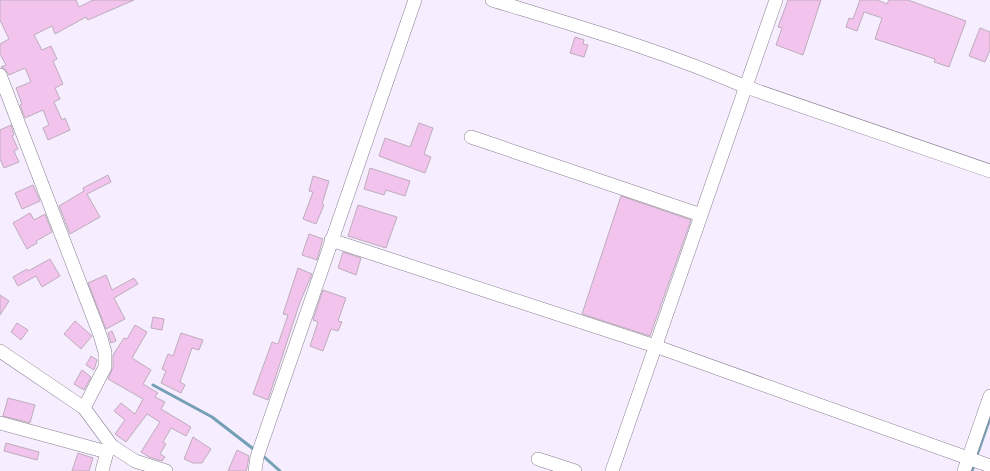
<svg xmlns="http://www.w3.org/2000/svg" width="990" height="471" viewBox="0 0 990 471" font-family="Lato,sans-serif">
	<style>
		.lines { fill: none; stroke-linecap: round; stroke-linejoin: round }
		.stream { stroke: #74a0b6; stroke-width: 3 }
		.building { fill: #f2c3ec; stroke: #bdadbb }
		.minor-casing { stroke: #887f90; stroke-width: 14 }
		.minor { stroke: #fff; stroke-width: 13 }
	</style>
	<rect width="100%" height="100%" fill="#f6edff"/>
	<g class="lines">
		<g class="stream">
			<path d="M153,385L212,417L256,451"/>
			<path d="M262,455L280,471"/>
			<path d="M976,458L990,418"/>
			<path d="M972,471L975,463"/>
		</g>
	</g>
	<g class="building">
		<path d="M0,0H76L79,7L93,0H134L88,20L86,17L55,34L52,26L34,35L42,50L51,46L57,59L53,61L63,84L55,88L60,99L54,102L62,120L65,118L70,130L48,140L43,128L49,125L43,110L25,118L20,105L22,104L16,88L31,82L25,68L9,75L5,69L1,67L6,65L0,54V44L9,39L0,20Z"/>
		<path d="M788,0H821L803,55L776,45L782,28L778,27Z"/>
		<path d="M860,0H877L887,4L889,0H908L966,21L949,67L934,62L935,59L875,39L882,18L864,12L857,31L846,27L849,18L853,19Z"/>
		<path d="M980,28L990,32V50L985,62L969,56Z"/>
		<path d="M575,37L584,40L583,44L588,45L584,57L570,53Z"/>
		<path d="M419,123L433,128L424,154L431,157L425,173L379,156L385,138L410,147Z"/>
		<path d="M11,125L14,135L12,136L18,149L14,151L19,162L4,168L0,159V130Z"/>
		<path d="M370,168L410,181L405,196L386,190L384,195L364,189Z"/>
		<path d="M108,175L111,182L87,194L100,217L70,234L59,206L84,191L83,188Z"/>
		<path d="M313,176L329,181L322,204L324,205L316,224L303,219L313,192L309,191Z"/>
		<path d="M33,185L40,201L22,209L15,193Z"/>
		<path d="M621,196L691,220L650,336L582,314Z"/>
		<path d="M358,205L397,217L386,248L348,236Z"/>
		<path d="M30,213L34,220L45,214L52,232L36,241L37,243L27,249L13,223Z"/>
		<path d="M309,234L323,239L317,260L302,255Z"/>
		<path d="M343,252L361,258L356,275L338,268Z"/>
		<path d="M50,259L60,276L42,287L36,276L18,286L13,277L27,269L28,271Z"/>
		<path d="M298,268L312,274L300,302L268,400L253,394L272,342L278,344L288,315L283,314Z"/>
		<path d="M106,275L112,290L134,278L138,284L114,298L125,319L106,329L88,283Z"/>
		<path d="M323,290L346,298L338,321L342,322L338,331L331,329L323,351L310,346L318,322L313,320Z"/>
		<path d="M0,295L9,301L0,315Z"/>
		<path d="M153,317L164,319L162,330L151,328Z"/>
		<path d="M75,321L92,336L81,349L64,334Z"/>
		<path d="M17,323L28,330L21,340L11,332Z"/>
		<path d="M135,325L147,332L132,358L151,370L143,384L158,393L155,397L165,402L161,409L191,427L186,436L171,428L163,442L166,444L160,454L165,457L162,461L149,457L141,452L160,422L147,414L126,442L115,434L125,420L114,411L121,403L135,414L143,399L108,379L113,367V355L124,338L127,339Z"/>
		<path d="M112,331L116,341L111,343L108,333Z"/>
		<path d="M181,333L203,340L199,350L192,348L180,382L185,385L181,393L161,383L166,371L162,369L168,354L173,356Z"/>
		<path d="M91,356L97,360L94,370L86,365Z"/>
		<path d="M82,370L91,377L84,390L74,384Z"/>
		<path d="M8,398L35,405L30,423L3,416Z"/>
		<path d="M193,437L211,449L202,463H193L184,459Z"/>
		<path d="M6,443L39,452L37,460L4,451Z"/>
		<path d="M237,450L249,456L247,468L246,471H228Z"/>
		<path d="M78,453L93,458L89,471H72Z"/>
	</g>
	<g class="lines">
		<defs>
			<g id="minor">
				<path d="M492,0C577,26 664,51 746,87L990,171"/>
				<path d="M0,75L100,335L105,352V367L84,408"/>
				<path d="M471,137L701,215"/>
				<path d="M331,240L655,346L990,466"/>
				<path d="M0,351L84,408L112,446L135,461L166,471"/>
				<path d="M0,423L107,452"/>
				<path d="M538,459L575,471"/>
				<path d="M102,471L107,452L112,446"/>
				<path d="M255,471L257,457L415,0"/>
				<path d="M612,471L776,0"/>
				<path d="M964,471L990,396"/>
			</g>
		</defs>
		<use href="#minor" class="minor-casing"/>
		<use href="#minor" class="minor"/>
	</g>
</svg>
